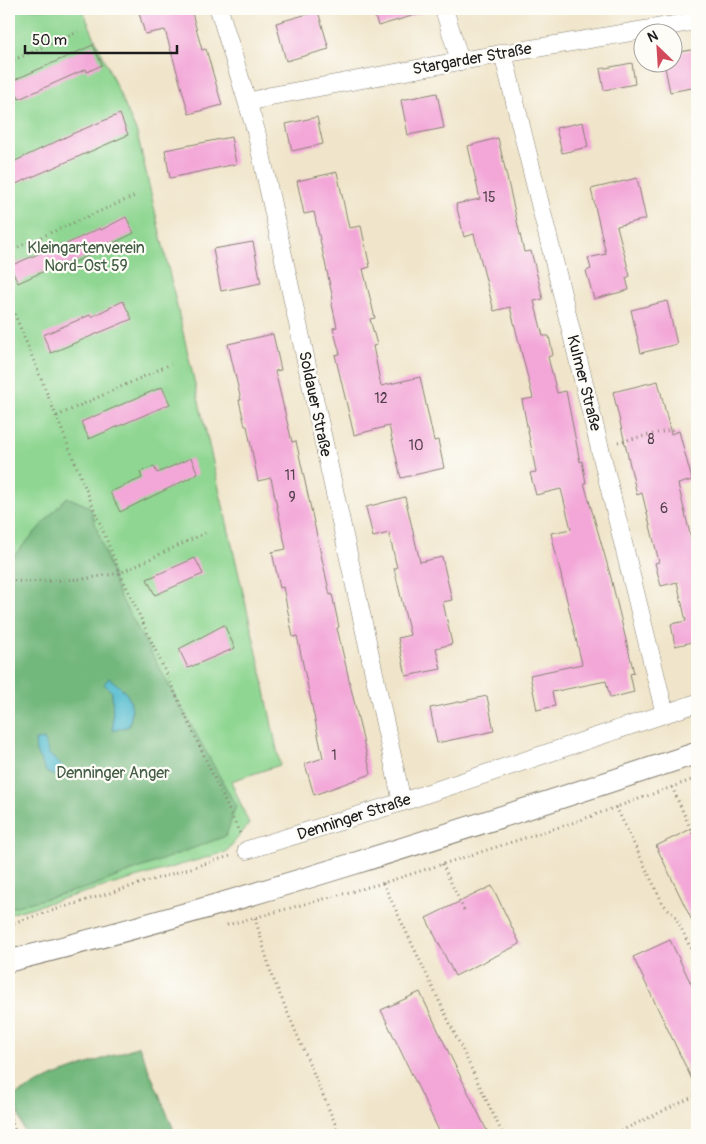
<svg xmlns="http://www.w3.org/2000/svg" width="706" height="1144" viewBox="0 0 706 1144" font-family="Pangolin,sans-serif">
	<style>
		.green { fill: #8ed691; stroke: #557956 }
		.forest { fill: #72b77b; stroke: #476a4c }
		.water { fill: #50bacd; stroke: #366b74 }
		.building { fill: #f3a7d8 }
		.lines { fill: none; stroke-linecap: round; stroke-linejoin: round }
		.minor-casing { stroke: #868073; stroke-width: 19 }
		.tertiary-casing { stroke: #868073; stroke-width: 23 }
		.path { stroke: #868073; stroke-width: 3; stroke-dasharray: 1 4; stroke-linecap: butt }
		.minor { stroke: #fff; stroke-width: 18 }
		.tertiary { stroke: #fff; stroke-width: 21 }
		.labels { text-anchor: middle; dominant-baseline: central; stroke-width: 4.5; stroke-linejoin: round; paint-order: stroke }
		.number-label { font-size: 14px; fill: #523f4b }
		.street-label { font-size: 16px; fill: #1c1c1c; stroke: #fdfcf7 }
		.park-label { font-size: 16px; fill: #445d45; stroke: #fdfcf7 }
	</style>
	<rect width="100%" height="100%" fill="#fdfcf7"/>
	<filter id="ink" filterUnits="userSpaceOnUse"><feTurbulence type="fractalNoise" baseFrequency=".02" numOctaves="2"/><feDisplacementMap in="SourceGraphic" scale="10" xChannelSelector="R" yChannelSelector="G"/><feConvolveMatrix kernelMatrix="1 2 1 2 8 2 1 2 1" color-interpolation-filters="sRGB"/></filter>
	<filter id="wash" filterUnits="userSpaceOnUse"><feTurbulence type="fractalNoise" baseFrequency=".0096" numOctaves="4" result="noise"/><feDisplacementMap in="SourceGraphic" scale="20" xChannelSelector="R" yChannelSelector="G"/><feGaussianBlur stdDeviation="1.12" result="paint"/><feColorMatrix in="noise" values="0 0 0 0 0 0 0 0 0 0 0 0 0 0 0 0 0 1.4 0 .05"/><feComposite in="paint" operator="in"/></filter>
	<g filter="url(#wash)">
		<rect width="100%" height="100%" fill="#f0e5ca"/>
		<path class="green" d="M9,9H82L137,133L260,666L280,765L231,781L249,824L226,852L9,914Z"/>
		<g class="forest">
			<path d="M67,497L90,507L118,593L236,806L226,836L87,888L9,908V561Z"/>
			<path d="M139,1046L176,1135H25L13,1096L54,1076Z"/>
		</g>
		<g class="water">
			<path d="M109,678C129,693 136,701 129,726L113,731L112,692L104,684Z"/>
			<path d="M44,739L49,754L62,766L59,777L47,773L36,752L35,740Z"/>
		</g>
		<g id="blocks">
			<g class="building">
				<path d="M138,9H191L202,50L206,49L222,105L189,114L165,30L145,34Z"/>
				<path d="M373,9H422V13L378,26Z"/>
				<path d="M318,11L329,49L286,61L276,23Z"/>
				<path d="M93,45L102,65L87,72L86,69L19,99L12,81Z"/>
				<path d="M697,49V87L670,92L664,62H674V53Z"/>
				<path d="M632,63L635,84L604,90L600,69Z"/>
				<path d="M437,93L444,128L408,135L401,100Z"/>
				<path d="M120,114L128,135L16,184L9,164L74,133Z"/>
				<path d="M317,117L323,144L292,151L286,124Z"/>
				<path d="M583,122L588,147L562,153L556,128Z"/>
				<path d="M231,137L236,164L170,178L165,150Z"/>
				<path d="M498,138L524,252L531,251L543,299L534,301L543,336H549L553,355L548,357L557,393L566,391L580,462L582,461L586,483H584L610,574L634,673L630,674L634,692L610,698L606,681L552,692L555,706L537,710L530,675L582,664L551,533L571,529L561,489L536,495L530,473L536,472L522,400L533,398L510,307L494,311L474,234L464,237L456,204L480,199L468,146Z"/>
				<path d="M337,172L349,228L361,226L370,267L363,269L375,318L370,319L377,345L373,346L381,386L420,377L434,441L438,440L444,468L401,478L389,426L354,435L335,355L340,354L333,328L337,327L331,300L333,299L314,212L304,214L297,181Z"/>
				<path d="M637,178L646,219L617,226L630,276L626,278L629,290L594,299L586,271L591,269L588,258L606,254L591,189Z"/>
				<path d="M126,217L134,233L53,273L51,268L18,283L10,266L59,245L60,247L100,228L101,230Z"/>
				<path d="M253,242L261,283L221,291L213,249Z"/>
				<path d="M123,301L132,319L51,353L43,335L90,315L91,317Z"/>
				<path d="M667,301L677,344L641,353L631,310Z"/>
				<path d="M273,334L281,370L275,371L292,442L296,441L330,595L332,594L339,627L337,628L371,774L314,795L305,764L323,758L297,636L293,637L283,587L280,588L272,552L286,549L271,478L258,481L247,426H245L239,400H241L228,344Z"/>
				<path d="M658,381L671,434L679,431L692,480L678,484L697,563V641L675,646L671,624L686,621L677,582L661,586L655,563L659,562L642,493L637,495L613,392Z"/>
				<path d="M162,387L170,404L89,439L81,422Z"/>
				<path d="M191,458L198,474L120,512L110,492L142,478L140,472L154,466L157,473Z"/>
				<path d="M405,497L420,562L442,557L452,600L443,602L452,644L436,648L441,669L406,676L398,638L410,635L394,568H397L389,533L373,537L366,507Z"/>
				<path d="M195,558L203,574L155,595L147,579Z"/>
				<path d="M224,625L235,648L188,668L179,649Z"/>
				<path d="M487,696L494,731L437,743L430,708Z"/>
				<path d="M697,826V931L656,846Z"/>
				<path d="M492,886L520,944L455,976L426,918Z"/>
				<path d="M670,940L697,996V1090L633,957Z"/>
				<path d="M420,992L448,1051L489,1135H441L381,1010Z"/>
			</g>
		</g>
	</g>
	<g filter="url(#ink)">
		<use href="#blocks" fill-opacity="0" stroke="#868073" stroke-width="1"/>
		<g class="lines">
			<defs>
				<g id="minor">
					<path d="M219,9L256,131L402,802"/>
					<path d="M444,9L460,61"/>
					<path d="M503,53L665,714"/>
					<path d="M249,102L271,96L460,61L697,21"/>
					<path d="M247,850L402,802L697,703"/>
				</g>
				<path id="tertiary" d="M9,961C241,903 469,828 697,753"/>
			</defs>
			<use href="#minor" class="minor-casing"/>
			<use href="#tertiary" class="tertiary-casing"/>
			<g class="path">
				<path d="M9,62L78,32"/>
				<path d="M9,251L135,196"/>
				<path d="M9,300L120,573L240,834"/>
				<path d="M57,416L171,364"/>
				<path d="M618,442L675,429"/>
				<path d="M9,580L26,582L83,579L120,573L205,533"/>
				<path d="M672,787L695,839"/>
				<path d="M616,807L663,904L676,917L697,962"/>
				<path d="M442,864L464,910"/>
				<path d="M383,883L503,1135"/>
				<path d="M255,918L272,976L340,1135"/>
				<path d="M9,924L230,856"/>
				<path d="M227,925L383,883L575,822L697,778"/>
				<path d="M9,1109L16,1135"/>
				<path d="M612,1135L697,1095"/>
			</g>
			<use href="#minor" class="minor"/>
			<use href="#tertiary" class="tertiary"/>
		</g>
	</g>
	<g class="labels">
		<g class="number-label">
			<text x="489" y="197">15</text>
			<text x="381" y="398">12</text>
			<text x="651" y="439">8</text>
			<text x="416" y="445">10</text>
			<text x="290" y="475">11</text>
			<text x="292" y="497">9</text>
			<text x="664" y="508">6</text>
			<text x="334" y="755">1</text>
		</g>
		<g class="street-label">
			<text transform="translate(472 59) rotate(-10)">Stargarder Straße</text>
			<text transform="translate(584 383) rotate(76)">Kulmer Straße</text>
			<text transform="translate(315 404) rotate(78)">Soldauer Straße</text>
			<text transform="translate(354 817) rotate(-18)">Denninger Straße</text>
		</g>
		<g class="park-label">
			<text x="86" y="248">Kleingartenverein<tspan x="86" dy="18">Nord-Ost 59</tspan></text>
			<text x="113" y="773">Denninger Anger</text>
		</g>
	</g>
	<rect width="706" height="1144" fill="none" stroke="#fdfcf7" stroke-width="30"/>
	<g transform="translate(658 48) rotate(335)"><circle r="24" fill="#fdfcf7" stroke="#a3a29f"/>
	<path d="M0-4L9 19L0 12L-9 19Z" fill="#d1495b"/>
	<text y="-8" font-size="14" font-weight="bold" text-anchor="middle" fill="#1c1c1c">N</text>
	</g>
	<path d="M25 45v8h152v-8" fill="none" stroke="#1c1c1c" stroke-width="2.5"/>
	<text x="32" y="45" font-size="15" fill="#1c1c1c" stroke="#fdfcf7" stroke-width="4" paint-order="stroke">50 m</text>
</svg>
